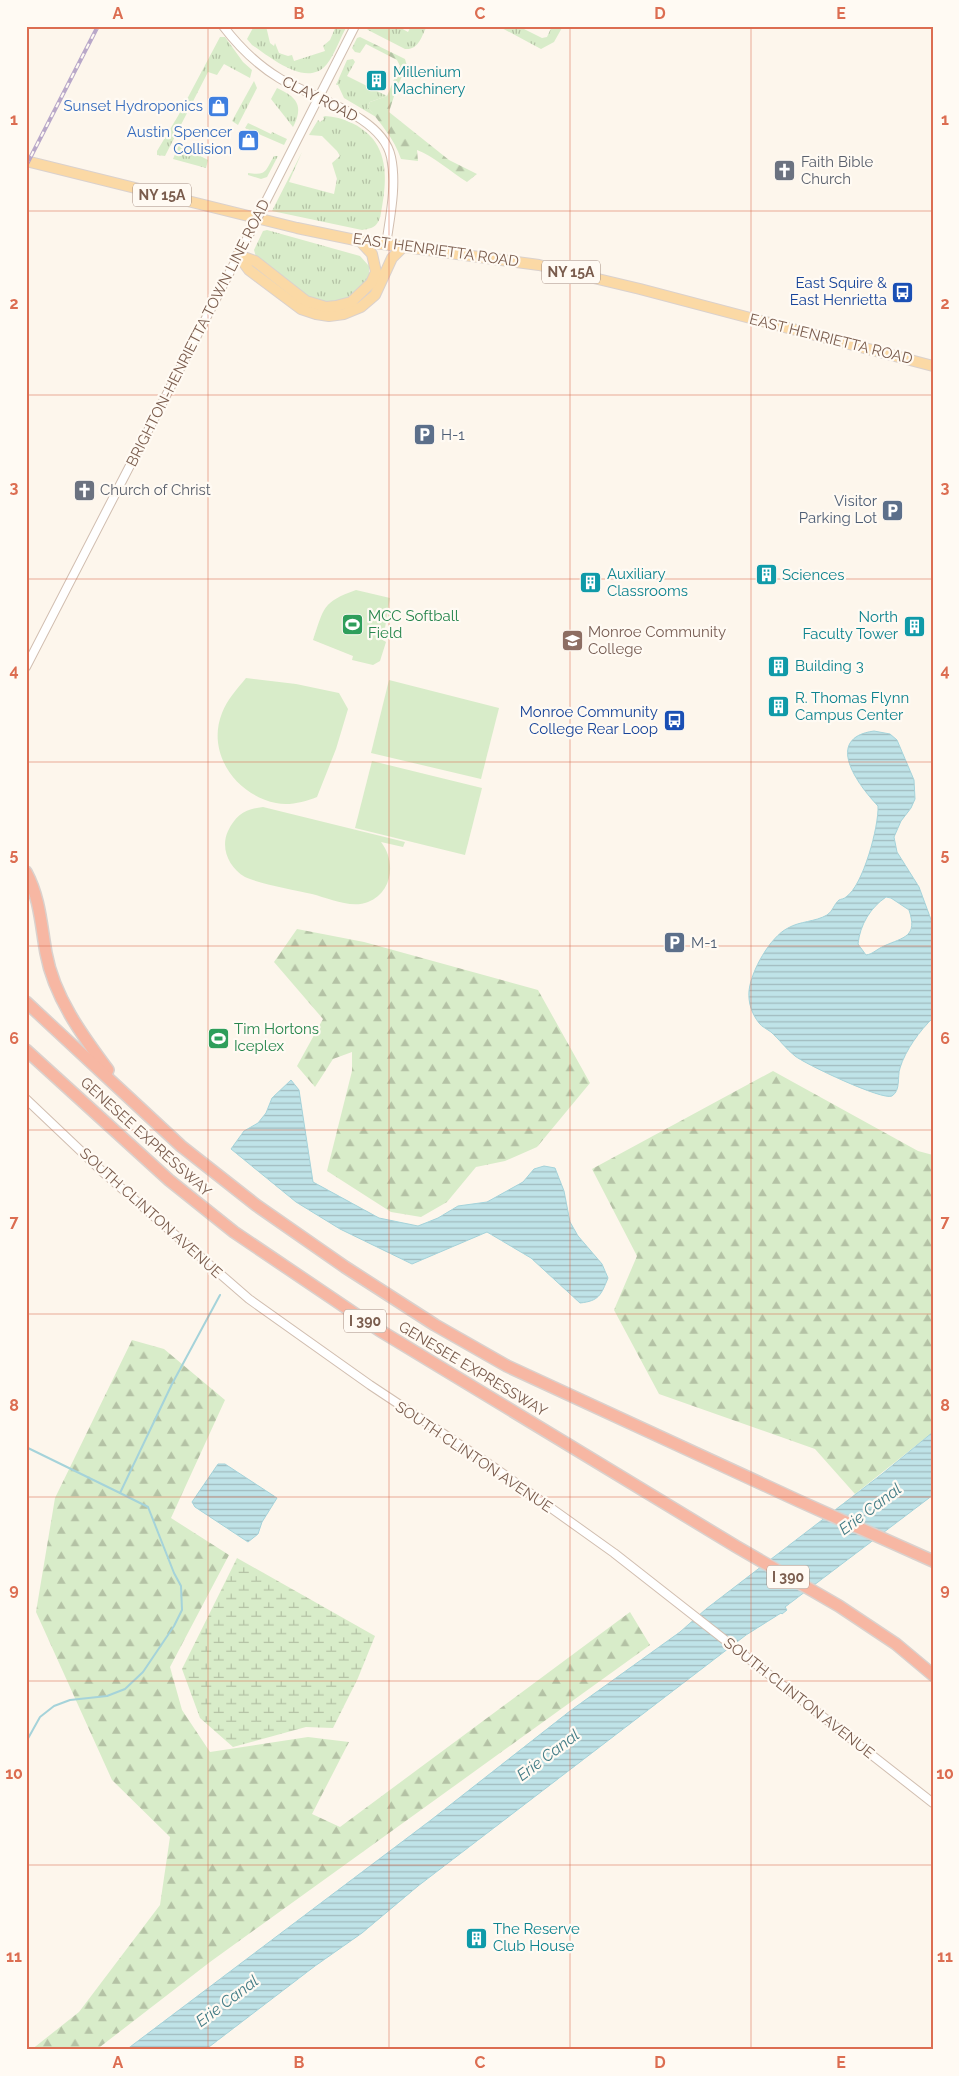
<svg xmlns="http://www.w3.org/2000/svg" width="959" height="2076" viewBox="0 0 959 2076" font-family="Raleway,sans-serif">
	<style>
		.grass { fill: url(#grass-tufts) }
		.forest { fill: url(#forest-firs) }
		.wetland { fill: url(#wetland-marsh) }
		.park { fill: #d8ecc9 }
		.water { fill: url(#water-rules); stroke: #a5d3da; fill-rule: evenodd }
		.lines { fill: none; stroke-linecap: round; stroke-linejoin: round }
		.stream { stroke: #a5d3da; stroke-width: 2 }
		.minor-casing { stroke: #d1beb0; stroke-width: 10 }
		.major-casing { stroke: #dad1cd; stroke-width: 12 }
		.highway-casing { stroke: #dad1cd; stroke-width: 14 }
		.minor { stroke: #fff; stroke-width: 8 }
		.major { stroke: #fbd9a5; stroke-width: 10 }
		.highway { stroke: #f7b7a3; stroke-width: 11 }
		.rail-casing { stroke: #b9a8c9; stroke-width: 4 }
		.rail { stroke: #fffaf3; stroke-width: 2; stroke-dasharray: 5.5; stroke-linecap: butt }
		.minor-bridge-casing { stroke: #d1beb0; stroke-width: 10; stroke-linecap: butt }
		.minor-bridge { stroke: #fff; stroke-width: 8 }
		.grid { fill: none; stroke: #dc6d51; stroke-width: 1; stroke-opacity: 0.55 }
		.labels { text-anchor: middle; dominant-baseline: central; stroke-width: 4.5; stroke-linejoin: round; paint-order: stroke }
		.shield { fill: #fffaf3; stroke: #a28b7f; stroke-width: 1 }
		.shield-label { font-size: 14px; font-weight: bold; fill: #7a5c4d }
		.culture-label { font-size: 15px; fill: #0d838f; stroke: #fffaf3; text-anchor: start }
		.street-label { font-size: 15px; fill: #7a5c4d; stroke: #fffaf3 }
		.shop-label { font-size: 15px; fill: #366cbe; stroke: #fffaf3; text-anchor: end }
		.worship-label { font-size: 15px; fill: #5b616d; stroke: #fffaf3; text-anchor: start }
		.transit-label { font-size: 15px; fill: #164399; stroke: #fffaf3; text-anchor: end }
		.service-label { font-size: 15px; fill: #4e5e75; stroke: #fffaf3; text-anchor: start }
		.leisure-label { font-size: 15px; fill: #27864d; stroke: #fffaf3; text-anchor: start }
		.education-label { font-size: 15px; fill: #785e54; stroke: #fffaf3; text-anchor: start }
		.water-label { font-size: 16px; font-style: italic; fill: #437c86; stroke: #fffaf3 }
		.neatline { fill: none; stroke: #dc6d51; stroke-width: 2 }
		.grid-label { font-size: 16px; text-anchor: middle; font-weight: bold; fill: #dc6d51 }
	</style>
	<defs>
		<pattern id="grass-tufts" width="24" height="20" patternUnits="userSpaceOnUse" patternTransform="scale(1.25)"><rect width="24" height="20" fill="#d8ecc9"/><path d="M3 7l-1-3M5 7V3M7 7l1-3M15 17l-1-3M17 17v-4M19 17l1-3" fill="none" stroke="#b4c2a5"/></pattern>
		<pattern id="forest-firs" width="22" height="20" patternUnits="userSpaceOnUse" patternTransform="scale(1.25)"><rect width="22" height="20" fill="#d8ecc9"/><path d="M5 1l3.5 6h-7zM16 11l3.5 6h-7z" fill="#b4c2a5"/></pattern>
		<pattern id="wetland-marsh" width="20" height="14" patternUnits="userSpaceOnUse" patternTransform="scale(1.25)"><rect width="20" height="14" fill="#d8ecc9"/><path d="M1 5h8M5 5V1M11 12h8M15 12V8" fill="none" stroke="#b4c2a5"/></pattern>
		<pattern id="water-rules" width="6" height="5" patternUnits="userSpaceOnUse" patternTransform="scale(1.25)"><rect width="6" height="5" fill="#bfe3e8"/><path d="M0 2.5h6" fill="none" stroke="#a0bbbe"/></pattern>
	</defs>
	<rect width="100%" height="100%" fill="#fdf6ec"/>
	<g class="grass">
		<path d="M254,26H266L270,43L274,46L275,43L279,53L288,56L292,55L294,61L325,51L323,46L330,40L336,26H347C340,38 335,54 327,64C307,89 270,57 252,45L247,39Z"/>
		<path d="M365,26H397L408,32L411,26H427C421,37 419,50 405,49L368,30Z"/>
		<path d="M498,26H518L542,38L547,37L552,26H563L554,42L541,49Z"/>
		<path d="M220,37H225L243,62L252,70L250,78L224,64L217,75L208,72L165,156L157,155V151L178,116Z"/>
		<path d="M353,59L355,62L347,76L387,96L370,102L368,107L376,117L344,98L338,85H336L347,60Z"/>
		<path d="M254,81L257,88L238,125L232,121Z"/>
		<path d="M277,88C297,97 304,106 293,127L271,99Z"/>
		<path d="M325,116C343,117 361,125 373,139C388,158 386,185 382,207C381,211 381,218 378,222C375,228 368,229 362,230L272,211L302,152L289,182L334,194L337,179L332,163L340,156L337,151L322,136L309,135L318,120L320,122L324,119L323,117Z"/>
		<path d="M248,123L271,134L272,132L287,139L284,145L245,128Z"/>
		<path d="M179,145L208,160L206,168L173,159Z"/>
		<path d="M274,156H278L267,177L261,179L248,175V173C267,176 265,171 274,156Z"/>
		<path d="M267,230L360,256L369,266V277L353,296L334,303L312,301L256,257L254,250L263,231Z"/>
	</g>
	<g class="forest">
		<path d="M360,37L405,59L407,66L397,87L389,112L449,160L477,174L467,182C451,172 432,155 417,150L418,161L401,159C394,138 381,125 368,107L370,102L387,96L400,66L397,60L366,44L360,53L355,52L352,48L357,38Z"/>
		<path d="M297,929L364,942L538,990L590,1083L537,1147L505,1161L476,1167L447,1202L421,1217L391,1212L327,1171L352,1071V1052L333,1059L315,1087L297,1066L323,1019L274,962Z"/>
		<path d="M773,1071L918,1151L933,1155V1432L855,1494L815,1449L659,1394L614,1310L637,1256L592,1169Z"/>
		<path d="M132,1340L164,1349L225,1400L171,1518L229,1555L170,1667L182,1710L210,1752L308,1737L349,1742L312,1814L340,1827L630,1612L650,1645L210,1962L96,2050H31L79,2012L160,1905L170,1837L112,1780L36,1612L55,1498Z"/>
	</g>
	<path class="wetland" d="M237,1558L375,1636L358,1678L333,1728L306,1727L233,1747L200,1718L182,1669Z"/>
	<g class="park">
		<path d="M356,590L390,598L383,640L386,642L380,661L373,665L352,660L353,656L313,640C324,608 322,602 356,590Z"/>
		<path d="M246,678L296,684L339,693L348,709L336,749L317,797C304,802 289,806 276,803C236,795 206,753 222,713C227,700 237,689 246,678Z"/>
		<path d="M389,680L499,708L481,779L371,753Z"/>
		<path d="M372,761L482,788L465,855L355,828Z"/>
		<path d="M263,807L405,842L403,847L381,842C396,861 393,892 368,902C351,909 328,898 312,894C294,890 260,884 245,877C229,868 220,848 228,831C236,815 245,809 263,807Z"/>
	</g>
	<g class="water">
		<path d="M874,731L890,734L897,740L914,780L915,799L911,808L901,821L894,837L897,852L919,887L933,925V1018C920,1030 905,1051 900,1068C897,1077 901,1090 892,1096C883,1101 805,1064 795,1056C786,1049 779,1039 771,1032C767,1029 762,1027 759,1023C752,1014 748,1003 749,991C751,971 770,937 788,928C800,921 815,922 827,915C833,911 834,904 839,900C841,899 844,899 846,897C863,886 879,826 878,806C858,785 823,738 874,731ZM886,897L891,898L909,910C918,937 904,937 884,946C877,949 873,954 866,955L858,944C860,925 870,908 886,897Z"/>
		<path d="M291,1080L299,1090L313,1182L379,1218L418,1226L438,1218L458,1206L487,1202L523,1182L534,1169L544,1166L555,1168L564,1191L570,1222L578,1236L602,1264L608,1278C601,1295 599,1301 580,1303L531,1258L487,1232L412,1264L340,1229L296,1202L231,1149L244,1131L258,1123L266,1113L272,1098Z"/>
		<path d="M933,1432V1495L785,1607L787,1610L782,1614L781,1613L746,1635L418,1886L362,1933L315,1966L205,2050H126L431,1820L570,1711L680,1632L706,1609L882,1474Z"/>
		<path d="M218,1464H225L277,1498L262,1522L258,1534L248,1542L195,1507L192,1502Z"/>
	</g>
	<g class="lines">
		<g class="stream">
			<path d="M26,1447L120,1493"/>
			<path d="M26,1742L40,1717L54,1706L70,1700L107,1696L125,1689L143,1672L174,1626L182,1610L181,1586L174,1573L148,1507L120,1493L172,1384L220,1295"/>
		</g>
		<defs>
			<g id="minor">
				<path d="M223,26C239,47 256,64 279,78C312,98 382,115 391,157C397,185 390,217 386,245"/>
				<path d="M264,205L355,26"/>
				<path d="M26,667L252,229"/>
				<path d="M26,1099L105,1174L249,1299L370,1385L495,1468L614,1553L933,1803"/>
			</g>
			<g id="major">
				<path d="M26,161L297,228L360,241L539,265L640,289L933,366"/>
				<path d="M238,255L249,270L301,309L316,314L329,316L344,314L361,307L375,295L392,258L402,248"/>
				<path d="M238,255L255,261L306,301L326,307L336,306L351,302L371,283L376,272L372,254L360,241"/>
			</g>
			<g id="highway">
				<path d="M26,872C40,898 41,925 46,953C54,997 82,1035 108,1070"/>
				<path d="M26,1002L181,1146L256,1205L345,1267L435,1325L507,1366L799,1501L933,1561"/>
				<path d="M26,1050L169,1180L234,1232L379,1330L737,1547L839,1606L896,1644L933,1675"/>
			</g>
		</defs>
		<use href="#minor" class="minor-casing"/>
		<use href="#major" class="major-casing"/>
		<use href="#highway" class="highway-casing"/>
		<use href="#minor" class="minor"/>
		<use href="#major" class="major"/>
		<use href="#highway" class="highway"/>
		<defs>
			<path id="rail" d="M26,166L98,26"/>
		</defs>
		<use href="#rail" class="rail-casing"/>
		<use href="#rail" class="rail"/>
		<defs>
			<path id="minor-bridge" d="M252,229L264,205"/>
		</defs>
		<use href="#minor-bridge" class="minor-bridge-casing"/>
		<use href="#minor-bridge" class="minor-bridge"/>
	</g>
	<path class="grid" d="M208,26V2050M389,26V2050M570,26V2050M751,26V2050M26,211H933M26,395H933M26,579H933M26,762H933M26,946H933M26,1130H933M26,1314H933M26,1497H933M26,1681H933M26,1865H933"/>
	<defs>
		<symbol id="building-square" viewBox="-11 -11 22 22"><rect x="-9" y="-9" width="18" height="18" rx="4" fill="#0f9aa8" stroke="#fffaf3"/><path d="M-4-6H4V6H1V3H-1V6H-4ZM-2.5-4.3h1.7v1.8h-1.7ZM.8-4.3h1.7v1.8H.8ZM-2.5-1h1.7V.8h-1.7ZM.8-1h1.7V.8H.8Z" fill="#fff"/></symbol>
		<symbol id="shop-square" viewBox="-11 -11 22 22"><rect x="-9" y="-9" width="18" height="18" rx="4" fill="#3f7fe0" stroke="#fffaf3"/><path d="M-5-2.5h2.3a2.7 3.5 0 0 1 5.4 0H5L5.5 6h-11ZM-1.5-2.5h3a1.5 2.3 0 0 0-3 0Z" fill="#fff"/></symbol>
		<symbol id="church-square" viewBox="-11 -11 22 22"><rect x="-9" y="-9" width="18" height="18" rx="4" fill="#6b7280" stroke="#fffaf3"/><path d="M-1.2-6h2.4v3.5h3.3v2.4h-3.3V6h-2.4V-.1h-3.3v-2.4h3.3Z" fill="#fff"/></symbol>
		<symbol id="bus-square" viewBox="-11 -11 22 22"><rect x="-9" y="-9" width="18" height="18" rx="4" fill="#1a4fb4" stroke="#fffaf3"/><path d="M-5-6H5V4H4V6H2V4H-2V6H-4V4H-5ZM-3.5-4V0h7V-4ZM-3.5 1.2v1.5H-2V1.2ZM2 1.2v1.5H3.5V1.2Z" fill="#fff"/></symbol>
		<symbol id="parking-square" viewBox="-11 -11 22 22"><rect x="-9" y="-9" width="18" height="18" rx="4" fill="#5c6f8a" stroke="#fffaf3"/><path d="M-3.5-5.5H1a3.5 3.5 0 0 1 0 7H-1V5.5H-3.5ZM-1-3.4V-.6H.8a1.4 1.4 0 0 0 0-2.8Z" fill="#fff"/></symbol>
		<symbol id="stadium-square" viewBox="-11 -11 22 22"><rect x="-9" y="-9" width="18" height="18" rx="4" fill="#2e9e5b" stroke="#fffaf3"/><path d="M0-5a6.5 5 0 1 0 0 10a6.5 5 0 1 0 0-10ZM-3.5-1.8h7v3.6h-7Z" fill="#fff"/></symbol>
		<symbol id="university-square" viewBox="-11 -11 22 22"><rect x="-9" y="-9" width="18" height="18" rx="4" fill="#8d6e63" stroke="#fffaf3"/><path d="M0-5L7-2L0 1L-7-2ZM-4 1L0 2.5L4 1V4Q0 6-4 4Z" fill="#fff"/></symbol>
	</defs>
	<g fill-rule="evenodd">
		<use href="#building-square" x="364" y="68" width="25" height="25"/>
		<use href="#shop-square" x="206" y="94" width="25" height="25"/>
		<use href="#shop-square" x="236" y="128" width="25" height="25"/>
		<use href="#church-square" x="772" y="158" width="25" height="25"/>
		<use href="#bus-square" x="890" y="280" width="25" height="25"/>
		<use href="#parking-square" x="412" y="422" width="25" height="25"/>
		<use href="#church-square" x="72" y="478" width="25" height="25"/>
		<use href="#parking-square" x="880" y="498" width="25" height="25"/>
		<use href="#building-square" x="754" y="562" width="25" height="25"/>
		<use href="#building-square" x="578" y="570" width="25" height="25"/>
		<use href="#stadium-square" x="340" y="612" width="25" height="25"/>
		<use href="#building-square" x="902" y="614" width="25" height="25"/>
		<use href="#university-square" x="560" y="628" width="25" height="25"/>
		<use href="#building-square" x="766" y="654" width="25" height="25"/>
		<use href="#building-square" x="766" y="694" width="25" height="25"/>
		<use href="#bus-square" x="662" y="708" width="25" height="25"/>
		<use href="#parking-square" x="662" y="930" width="25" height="25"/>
		<use href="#stadium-square" x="206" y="1026" width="25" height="25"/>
		<use href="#building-square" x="464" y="1926" width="25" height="25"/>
	</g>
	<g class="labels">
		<g class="shield">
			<rect x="133" y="183.5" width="58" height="23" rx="4"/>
			<rect x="542" y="260.5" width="58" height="23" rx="4"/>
			<rect x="344" y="1309.5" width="42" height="23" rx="4"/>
			<rect x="767" y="1565.5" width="42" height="23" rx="4"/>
		</g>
		<g class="shield-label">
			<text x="162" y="195">NY 15A</text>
			<text x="571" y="272">NY 15A</text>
			<text x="365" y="1321">I 390</text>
			<text x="788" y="1577">I 390</text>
		</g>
		<g class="culture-label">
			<text x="393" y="72">Millenium<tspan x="393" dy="17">Machinery</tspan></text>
			<text x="607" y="574">Auxiliary<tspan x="607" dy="17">Classrooms</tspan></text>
			<text x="782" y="575">Sciences</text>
			<text x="898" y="617" text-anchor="end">North<tspan x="898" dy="17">Faculty Tower</tspan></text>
			<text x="795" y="666">Building 3</text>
			<text x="795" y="698">R. Thomas Flynn<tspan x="795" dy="17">Campus Center</tspan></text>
			<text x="493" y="1929">The Reserve<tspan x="493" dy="17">Club House</tspan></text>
		</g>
		<g class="street-label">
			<text transform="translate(320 99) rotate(27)">CLAY ROAD</text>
			<text transform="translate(436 250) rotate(8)">EAST HENRIETTA ROAD</text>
			<text transform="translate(198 333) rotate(-63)">BRIGHTON-HENRIETTA TOWN LINE ROAD</text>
			<text transform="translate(831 339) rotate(14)">EAST HENRIETTA ROAD</text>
			<text transform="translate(146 1137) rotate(42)">GENESEE EXPRESSWAY</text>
			<text transform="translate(151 1213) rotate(42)">SOUTH CLINTON AVENUE</text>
			<text transform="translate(473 1369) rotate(31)">GENESEE EXPRESSWAY</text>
			<text transform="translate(474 1457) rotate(34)">SOUTH CLINTON AVENUE</text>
			<text transform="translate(799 1698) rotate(38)">SOUTH CLINTON AVENUE</text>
		</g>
		<g class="shop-label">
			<text x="203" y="106">Sunset Hydroponics</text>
			<text x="232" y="132">Austin Spencer<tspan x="232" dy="17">Collision</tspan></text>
		</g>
		<g class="worship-label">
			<text x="801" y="162">Faith Bible<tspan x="801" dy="17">Church</tspan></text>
			<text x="100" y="490">Church of Christ</text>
		</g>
		<g class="transit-label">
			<text x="887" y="283">East Squire &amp;<tspan x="887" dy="17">East Henrietta</tspan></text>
			<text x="658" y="712">Monroe Community<tspan x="658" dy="17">College Rear Loop</tspan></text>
		</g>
		<g class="service-label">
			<text x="441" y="435">H-1</text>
			<text x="877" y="501" text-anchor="end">Visitor<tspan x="877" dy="17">Parking Lot</tspan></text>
			<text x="691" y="943">M-1</text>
		</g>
		<g class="leisure-label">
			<text x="368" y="616">MCC Softball<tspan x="368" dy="17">Field</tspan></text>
			<text x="234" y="1029">Tim Hortons<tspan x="234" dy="17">Iceplex</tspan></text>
		</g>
		<g class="education-label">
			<text x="588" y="632">Monroe Community<tspan x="588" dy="17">College</tspan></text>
		</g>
		<g class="water-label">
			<text transform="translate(870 1509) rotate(-37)">Erie Canal</text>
			<text transform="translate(548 1755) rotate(-37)">Erie Canal</text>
			<text transform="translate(227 2001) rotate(-37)">Erie Canal</text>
		</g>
	</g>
	<rect width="959" height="2076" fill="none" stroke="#fffaf3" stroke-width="55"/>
	<rect x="28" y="28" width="904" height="2020" class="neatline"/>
	<g class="grid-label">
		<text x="118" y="19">A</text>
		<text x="299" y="19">B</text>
		<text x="480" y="19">C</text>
		<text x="660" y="19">D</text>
		<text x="841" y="19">E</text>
		<text x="14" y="125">1</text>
		<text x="945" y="125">1</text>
		<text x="14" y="309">2</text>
		<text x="945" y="309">2</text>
		<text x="14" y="493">3</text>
		<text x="945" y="493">3</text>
		<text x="14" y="676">4</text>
		<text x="945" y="676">4</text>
		<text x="14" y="860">5</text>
		<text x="945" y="860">5</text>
		<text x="14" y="1044">6</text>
		<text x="945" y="1044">6</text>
		<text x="14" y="1227">7</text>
		<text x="945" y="1227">7</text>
		<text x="14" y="1411">8</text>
		<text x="945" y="1411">8</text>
		<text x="14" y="1595">9</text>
		<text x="945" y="1595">9</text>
		<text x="14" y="1779">10</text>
		<text x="945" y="1779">10</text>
		<text x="14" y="1962">11</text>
		<text x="945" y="1962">11</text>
		<text x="118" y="2068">A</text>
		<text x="299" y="2068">B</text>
		<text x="480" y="2068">C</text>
		<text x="660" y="2068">D</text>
		<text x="841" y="2068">E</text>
	</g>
</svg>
